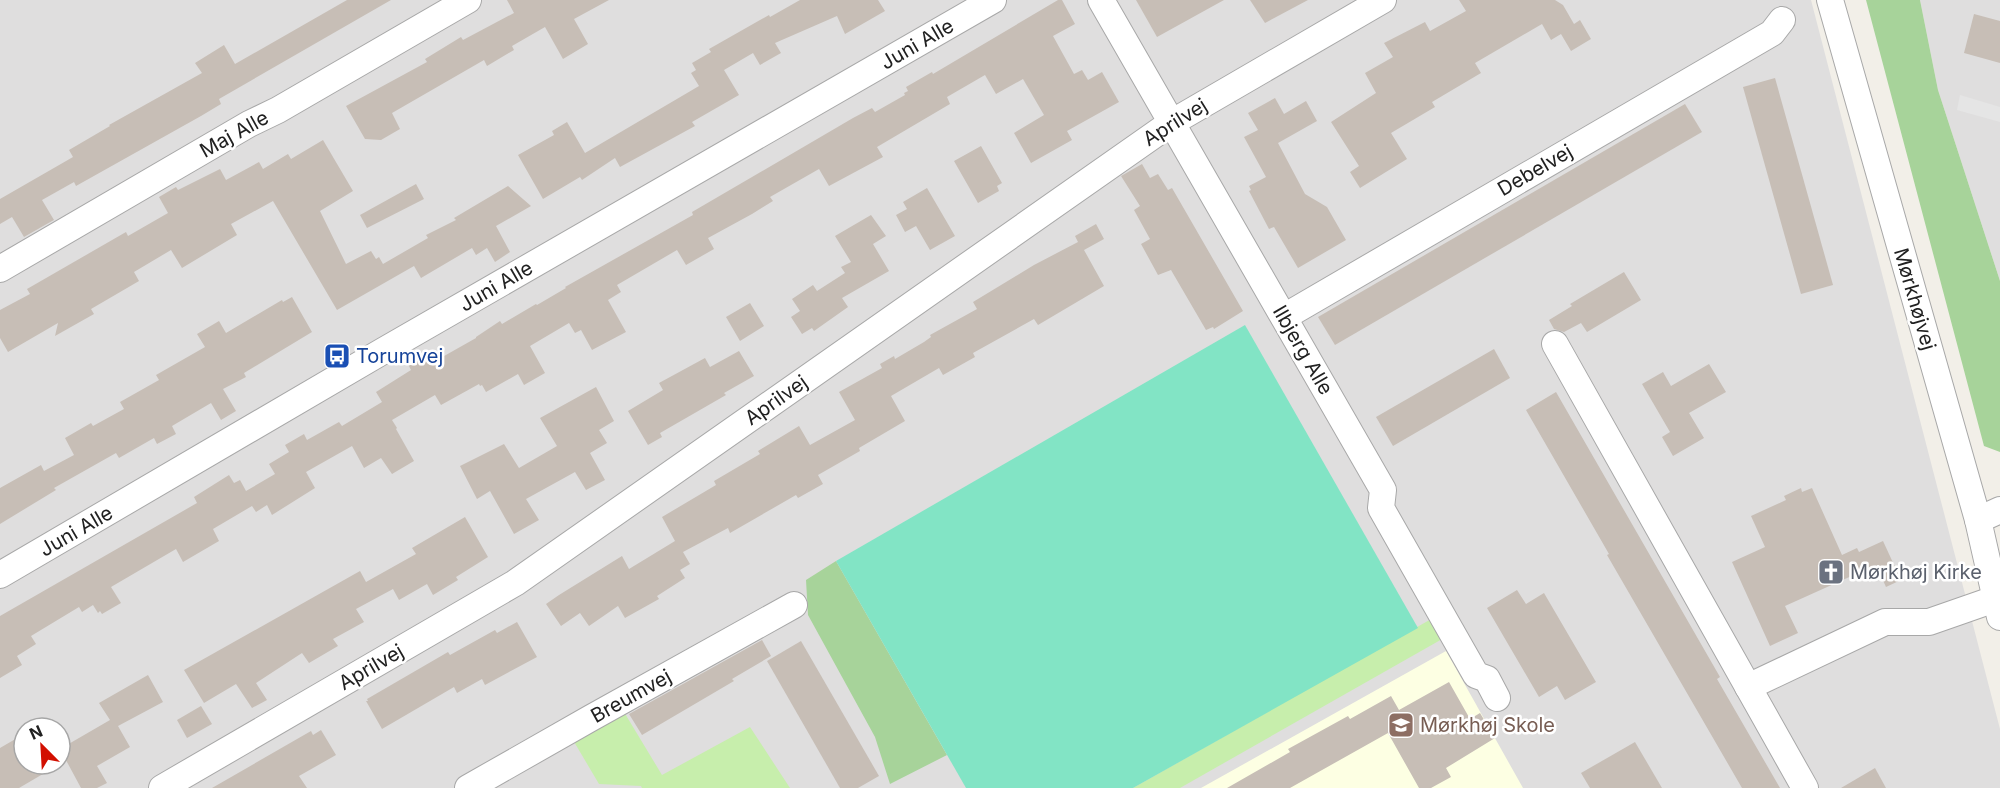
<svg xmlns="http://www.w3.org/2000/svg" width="2000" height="788" viewBox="0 0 2000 788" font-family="Inter,sans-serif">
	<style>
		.residential { fill: #dfdede; fill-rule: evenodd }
		.education { fill: #fdffe3 }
		.grass { fill: #c7eeac }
		.forest { fill: #a7d39a }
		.pitch { fill: #82e4c5 }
		.parking { fill: #e5e5e5 }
		.building { fill: #c7beb6 }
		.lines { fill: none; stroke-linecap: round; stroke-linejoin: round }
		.minor-casing { stroke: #a8a8a8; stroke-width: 28 }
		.minor { stroke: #fff; stroke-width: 26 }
		.labels { text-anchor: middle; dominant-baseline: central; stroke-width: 5; stroke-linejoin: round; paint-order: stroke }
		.street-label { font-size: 20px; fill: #212121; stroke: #fff }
		.transit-label { font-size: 20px; fill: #164399; stroke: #fff; text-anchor: start }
		.worship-label { font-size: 20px; fill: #5b616d; stroke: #fff; text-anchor: start }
		.education-label { font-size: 20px; fill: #785e54; stroke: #fff; text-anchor: start }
	</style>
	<rect width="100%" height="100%" fill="#f2efe8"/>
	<g class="residential">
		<path d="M0,0H1811L2000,729V788H0ZM24,728H60V764H24Z"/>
		<path d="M1920,0H2000V281L1938,90Z"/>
	</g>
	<path class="education" d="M1446,651L1523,788H1201Z"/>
	<g class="grass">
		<path d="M1433,618L1444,638L1180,788H1133Z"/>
		<path d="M621,707L662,775L750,727L790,788H642L641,786L599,784L570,735Z"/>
	</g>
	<g class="forest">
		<path d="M1866,0H1920L1938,90L2000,281V452L1984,446Z"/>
		<path d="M836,561L947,755L890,784L875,737L808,615L806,580Z"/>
	</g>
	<path class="pitch" d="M1245,325L1418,628L1133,788H966L836,561Z"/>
	<path class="parking" d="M1960,95L2000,107V122L1957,110Z"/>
	<g class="building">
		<path d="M347,0H391L219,99L221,104L201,116L76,186L74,182L42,200L54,220L45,225L24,237L12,217L0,224V199L73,157L69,150L110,126L109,125L202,73L195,63L224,45L235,64Z"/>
		<path d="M507,0H609L574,19L588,44L563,59L545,27L512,46L514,50L487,66L484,60L392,113L400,129L381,140L365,139L346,106L427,62L425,59L461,37L463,40L514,13Z"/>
		<path d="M800,0H878L885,11L845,34L837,16L775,43L781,53L760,65L753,53L724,70L739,95L692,122L695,126L620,167L615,158L582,180L580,177L543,199L518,155L554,135L552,131L567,122L585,153L699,86L691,73L696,70L692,63L711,52L709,49L769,15L770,17Z"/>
		<path d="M1058,0H1062L1075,24L1053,36L1074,74L1082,70L1088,80L1102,72L1119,102L1067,131L1072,140L1031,163L1014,133L1044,115L1023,79L996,94L985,75L947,97L950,104L877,147L883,157L829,186L819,169L770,197L773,201L752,214L708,238L714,249L686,265L677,250L617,285L621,292L608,300L626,332L592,350L581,330L575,333L569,323L530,346L545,373L524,385L518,374L486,392L482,385L480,386L479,384L441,405L435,395L392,420L397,428L396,429L414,461L392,474L381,458L364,468L352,446L306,472L315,488L272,515L267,505L256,512L252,506L213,529L219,541L183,562L176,549L111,587L121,603L102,614L100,611L98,613L93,605L82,612L79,607L31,636L36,644L17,656L22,665L0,678V616L197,503L194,497L229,475L234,483L240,480L246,491L275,474L269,464L289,452L285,445L304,434L307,440L339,422L342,426L382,402L376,392L411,370L408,364L425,355L430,364L476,338V337L500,321L502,324L536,304L537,305L566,288L565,287L693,215L692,212L853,118L872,108L875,112L905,95L904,93L908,91L906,87L932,72L933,74Z"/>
		<path d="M1136,0H1224L1157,37Z"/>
		<path d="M1250,0H1308L1265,23Z"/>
		<path d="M1459,0H1555L1563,5L1574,24L1580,20L1591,39L1571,51L1561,34L1551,40L1542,24L1475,63L1481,73L1432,102L1435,107L1391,133L1407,159L1360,188L1350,172L1359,166L1331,122L1376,93L1365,73L1393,57L1384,43L1425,22L1430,31L1466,11Z"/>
		<path d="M1974,14L2000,21V63L1964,53Z"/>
		<path d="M1775,78L1833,285L1801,294L1743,87Z"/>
		<path d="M1275,98L1284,114L1306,101L1317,121L1278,143L1305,194L1327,207L1346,240L1298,268L1274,227L1269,229L1249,191L1251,190L1249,186L1266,177L1244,137L1258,130L1248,113Z"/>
		<path d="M1685,104L1702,132L1335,345L1318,317Z"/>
		<path d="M323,140L353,191L320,211L346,264L371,251L376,259L379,257L383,264L428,238L426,235L456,220L454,218L508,186L531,206L496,226L510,252L495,262L487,248L476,255L472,248L421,278L414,266L337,310L273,201L231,224L237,235L182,268L171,250L134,272L139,281L91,309L94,314L55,336L58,323L8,352L0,338V310L30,294L27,289L126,232L128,236L168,213L159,197L176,187L178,190L220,169L226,180L259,162L263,169L288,154L291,159Z"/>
		<path d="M981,146L1002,183L997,186L999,191L978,203L954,161Z"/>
		<path d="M1142,164L1150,178L1158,174L1168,190L1172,188L1243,311L1214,329L1213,327L1206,330L1171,270L1158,275L1141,244L1150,239L1134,210L1140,206L1121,176Z"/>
		<path d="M416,184L424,199L367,228L360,215Z"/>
		<path d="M927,188L955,236L930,250L916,226L905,232L896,215L907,209L903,202Z"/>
		<path d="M871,215L886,236L873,244L889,271L842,298L848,307L814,331L812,328L802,334L791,317L800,311L792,299L813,285L817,291L845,273L841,267L851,262L835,236Z"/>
		<path d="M1096,224L1104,239L1084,250L1104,286L1038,325L1034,319L973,353L975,357L943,375L939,368L891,396L905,421L859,448L860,451L818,475L823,484L798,498L796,495L730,533L728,528L683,552L690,564L680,570L685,578L657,596L659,599L625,618L618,606L589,626L580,613L561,626L546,604L559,595L622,556L629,569L675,541L662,517L716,485L714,481L760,454L758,451L799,426L810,445L855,420L839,392L882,368L880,364L894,356L895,359L924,342L931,337L930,335L977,309L973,302L1034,265L1078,242L1075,236Z"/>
		<path d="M1624,272L1641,300L1587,332L1581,323L1564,332L1554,329L1549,320L1572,306L1570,304Z"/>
		<path d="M292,297L312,332L244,373L246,377L223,389L236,411L221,420L211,403L172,426L176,434L157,444L154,438L119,458L116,453L54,488L56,490L0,524V488L41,465L44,471L74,455L65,438L91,423L93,426L124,409L120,402L159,380L156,375L205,347L197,334L219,321L226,333L282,300L283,302Z"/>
		<path d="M750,303L764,326L740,341L726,317Z"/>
		<path d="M1494,349L1510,378L1393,446L1376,417Z"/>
		<path d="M739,351L754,376L724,393L726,395L660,433L662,437L648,445L628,411L663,390L659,383L705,358L710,367Z"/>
		<path d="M1709,364L1726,392L1689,413L1704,438L1673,456L1662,437L1670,432L1642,384L1663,372L1671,386Z"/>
		<path d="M596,387L614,421L599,430L607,443L590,453L605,480L586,490L575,472L526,499L539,520L514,534L490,491L477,499L460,466L504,444L519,468L557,446L540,418Z"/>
		<path d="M1556,392L1720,677L1717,679L1780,788H1742L1607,555L1609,554L1526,410Z"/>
		<path d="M1801,488L1802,492L1812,488L1842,555L1857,548L1859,552L1883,541L1901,580L1886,587L1876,565L1785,606L1798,633L1770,646L1732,562L1765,547L1751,516L1786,500L1784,496Z"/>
		<path d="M465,517L488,557L456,577L458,580L433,595L427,584L399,600L393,589L356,609L364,622L333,639L338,646L309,663L302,653L256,683L267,700L252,708L236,684L204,703L184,670L360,571L366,582L416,554L412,548Z"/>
		<path d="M1517,590L1526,604L1544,593L1596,682L1565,700L1557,686L1539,697L1487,608Z"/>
		<path d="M517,622L537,657L485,685L482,679L457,693L454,687L382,729L366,701H368L367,699L448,652L450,655L495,630L497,633Z"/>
		<path d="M762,640L771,656L732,679L734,681L642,735L629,714Z"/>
		<path d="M801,641L879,776L858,788H840L767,661Z"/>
		<path d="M148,675L163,702L118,726L130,747L97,766L107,783L97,788H81L60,749L110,720L99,703Z"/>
		<path d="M1449,682L1470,719L1480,713L1495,738L1446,768L1451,777L1431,788H1419L1388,733L1290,788H1227L1290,752L1288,749L1348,716L1350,719L1391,696L1399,710Z"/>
		<path d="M201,706L212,724L187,738L177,720Z"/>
		<path d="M321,730L336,755L299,776L307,788H212L311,731L313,735Z"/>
		<path d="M24,734V764H60L19,788H0V748Z"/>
		<path d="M1635,742L1662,788H1590L1581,773Z"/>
		<path d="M1875,768L1886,788H1841Z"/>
	</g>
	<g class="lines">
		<defs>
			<g id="minor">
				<path d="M1101,0L1383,490L1381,508L1476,675L1487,679L1497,698"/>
				<path d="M1830,0L1978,520L2000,617"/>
				<path d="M0,269L249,124L278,110L468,0"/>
				<path d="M1284,317L1772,33L1782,20"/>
				<path d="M1555,344L1805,788"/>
				<path d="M1978,520L2000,510"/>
				<path d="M0,575L383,351L993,0"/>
				<path d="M1748,687L1885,622H1929L1995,599"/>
				<path d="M162,788L515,583L1171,123L1383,0"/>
				<path d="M468,788L591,718L794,605"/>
			</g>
		</defs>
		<use href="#minor" class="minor-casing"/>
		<use href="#minor" class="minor"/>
	</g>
	<defs>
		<symbol id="bus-square" viewBox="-11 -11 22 22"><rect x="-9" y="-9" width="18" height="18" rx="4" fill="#1a4fb4" stroke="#fff"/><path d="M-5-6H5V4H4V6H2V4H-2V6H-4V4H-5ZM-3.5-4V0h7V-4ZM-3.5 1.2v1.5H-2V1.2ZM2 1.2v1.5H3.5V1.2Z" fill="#fff"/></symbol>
		<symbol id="church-square" viewBox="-11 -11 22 22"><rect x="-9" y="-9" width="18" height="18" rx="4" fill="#6b7280" stroke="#fff"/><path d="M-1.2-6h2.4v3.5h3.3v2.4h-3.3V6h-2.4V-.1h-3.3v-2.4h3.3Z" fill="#fff"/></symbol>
		<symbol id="school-square" viewBox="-11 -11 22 22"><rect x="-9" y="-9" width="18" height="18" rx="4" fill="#8d6e63" stroke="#fff"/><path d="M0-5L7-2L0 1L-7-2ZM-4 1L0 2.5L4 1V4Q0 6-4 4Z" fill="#fff"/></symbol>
	</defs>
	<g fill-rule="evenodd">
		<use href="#bus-square" x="322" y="341" width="30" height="30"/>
		<use href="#church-square" x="1816" y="557" width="30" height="30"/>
		<use href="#school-square" x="1386" y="710" width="30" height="30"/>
	</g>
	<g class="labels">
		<g class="street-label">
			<text transform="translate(917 44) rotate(-30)">Juni Alle</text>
			<text transform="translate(1175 122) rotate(-32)">Aprilvej</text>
			<text transform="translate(234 134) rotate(-29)">Maj Alle</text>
			<text transform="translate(1535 170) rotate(-30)">Debelvej</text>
			<text transform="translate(496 286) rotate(-30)">Juni Alle</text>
			<text transform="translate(1915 299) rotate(74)">Mørkhøjvej</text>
			<text transform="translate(1303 350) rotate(60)">Ilbjerg Alle</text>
			<text transform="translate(776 400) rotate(-35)">Aprilvej</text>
			<text transform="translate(76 531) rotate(-30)">Juni Alle</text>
			<text transform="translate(371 667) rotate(-30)">Aprilvej</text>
			<text transform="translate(631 696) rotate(-29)">Breumvej</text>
		</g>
		<g class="transit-label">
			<text x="356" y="356">Torumvej</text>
		</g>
		<g class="worship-label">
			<text x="1850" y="572">Mørkhøj Kirke</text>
		</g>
		<g class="education-label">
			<text x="1420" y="725">Mørkhøj Skole</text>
		</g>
	</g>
	<g transform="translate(42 746) rotate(336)"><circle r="28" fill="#ffffff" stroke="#a6a6a6" stroke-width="1.5"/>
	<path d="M0-4.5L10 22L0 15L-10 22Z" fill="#d20f00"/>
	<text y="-9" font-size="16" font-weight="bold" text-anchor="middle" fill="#212121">N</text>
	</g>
</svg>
